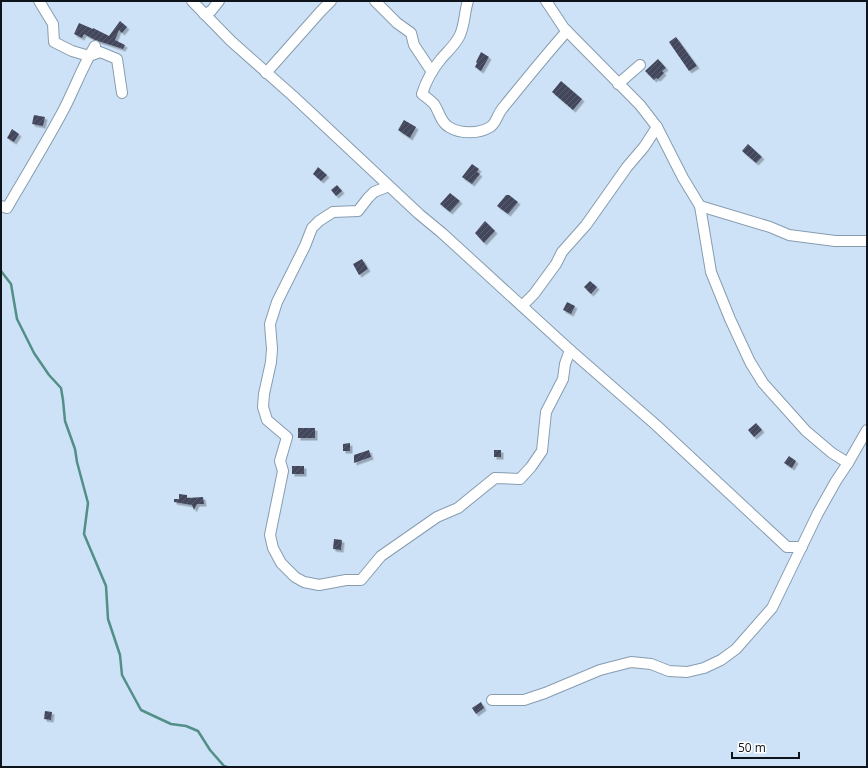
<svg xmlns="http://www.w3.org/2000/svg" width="868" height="768" viewBox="0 0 868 768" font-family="'Open Sans',sans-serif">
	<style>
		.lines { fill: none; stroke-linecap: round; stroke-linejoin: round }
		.stream { stroke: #528f87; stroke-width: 2.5 }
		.building { fill: url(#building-hatch); filter: url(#shadow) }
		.minor-casing { stroke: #879caf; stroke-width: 12 }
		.minor { stroke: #fff; stroke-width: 10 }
	</style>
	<defs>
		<pattern id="building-hatch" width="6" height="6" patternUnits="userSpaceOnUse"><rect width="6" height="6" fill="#43465c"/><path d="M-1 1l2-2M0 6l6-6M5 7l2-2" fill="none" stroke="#5a5d6f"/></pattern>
		<filter id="shadow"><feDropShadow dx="2.5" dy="2.5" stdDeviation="0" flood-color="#0004"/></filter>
	</defs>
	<rect width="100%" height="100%" fill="#cde2f7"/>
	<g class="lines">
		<path class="stream" d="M1,271L11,284L17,319L34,353L49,375L61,388L63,400L65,421L75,449L77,462L88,503L84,534L106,586L108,619L120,655L122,675L141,710L171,724L186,726L198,731L210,750L224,766L227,767"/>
	</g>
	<g class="building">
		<path d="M120,21L127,27L122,33L119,30L115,40L125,45L123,49L95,40L84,34L82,38L74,34L79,23L93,29V28L109,36Z"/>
		<path d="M676,37L697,66L689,71L669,42Z"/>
		<path d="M481,52L489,57L481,71L475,67L477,63L476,62Z"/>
		<path d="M658,59L666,68L662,71L664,73L658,79L656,78L654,80L645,71Z"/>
		<path d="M561,81L582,99L573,110L552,92Z"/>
		<path d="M34,115L45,117L43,126L32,124Z"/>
		<path d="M404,120L416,127L410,138L398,130Z"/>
		<path d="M12,129L19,134L14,142L7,138Z"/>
		<path d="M748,144L762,157L756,163L742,151Z"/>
		<path d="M472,164L479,169L477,172L480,174L472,184L462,177Z"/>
		<path d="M318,167L327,175L321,181L313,174Z"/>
		<path d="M337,185L342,191L336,196L331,190Z"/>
		<path d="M450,193L460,201L450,212L440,204Z"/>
		<path d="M506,195H509L518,202L508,214L497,206Z"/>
		<path d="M485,221L495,231L484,243L475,233Z"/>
		<path d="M362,259L368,269L359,275L353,264Z"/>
		<path d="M590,281L597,287L591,294L584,287Z"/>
		<path d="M567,302L575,306L571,314L563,310Z"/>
		<path d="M756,423L762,430L754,437L748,430Z"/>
		<rect x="298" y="428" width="17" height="10"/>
		<path d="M350,443V451H343V444Z"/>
		<path d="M369,450L371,457L354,463V455Z"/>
		<rect x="494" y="450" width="7" height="7"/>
		<path d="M789,456L796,461L792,468L784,463Z"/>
		<rect x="292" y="466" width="12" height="8"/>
		<path d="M179,494L187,495V498L203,497L204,504H197L194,510L192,505L174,502V499H179Z"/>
		<path d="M334,539L342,540L341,550L333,549Z"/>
		<path d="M481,702L484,708L476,714L472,708Z"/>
		<path d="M45,711L52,712L51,720L44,719Z"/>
	</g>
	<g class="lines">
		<defs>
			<g id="minor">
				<path d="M39,1L53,24L54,42L72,51L89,56L100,52L117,59L122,93"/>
				<path d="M192,1L231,41L293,96L419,214L442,233L570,350L565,364L563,379L546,412L542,451L531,467L520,479L495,478L458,508L437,517L381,556L361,580H346L319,585L304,582L295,577L281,563L273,548L270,535L283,471L280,461L287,437L267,420L263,407L264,394L271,362L272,349L270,324L277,302L305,246L312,228L319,221L333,212L358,211L368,198L374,192L389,186"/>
				<path d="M375,1L397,23L411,33L414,45L432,72"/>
				<path d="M468,1C464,13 465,26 459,37C454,46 447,52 441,59C432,70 426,81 422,94C426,97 431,101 434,104C439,111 441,123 449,127C460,134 479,134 490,127C496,124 497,115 502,109C523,83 544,57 567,31"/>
				<path d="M546,1L564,28L640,105L657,127L683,178L700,206L770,227L789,235L835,241H867"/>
				<path d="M204,14L211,11L219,1"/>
				<path d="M266,73L321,11L331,1"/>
				<path d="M618,84L640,65"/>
				<path d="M1,206L7,208C26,175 46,143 64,109C75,88 82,67 95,46"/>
				<path d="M700,206L711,272L730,319L750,362L763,383L806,431L832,453L848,463"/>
				<path d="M522,306L534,294L556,264L562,252L586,225L627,167L644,147L657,127"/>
				<path d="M570,350L656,425L787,547H802"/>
				<path d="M492,700H524L545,693L600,670L631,662L651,664L669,671L687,672L704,668L721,660L736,649L772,608L818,513L836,481L848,463L867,430"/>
			</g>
		</defs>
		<use href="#minor" class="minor-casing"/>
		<use href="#minor" class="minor"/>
	</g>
	<rect width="868" height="768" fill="none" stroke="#0d141b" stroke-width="4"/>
	<path d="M732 752v6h67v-6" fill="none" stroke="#0d141b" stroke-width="2"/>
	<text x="738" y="752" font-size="12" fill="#0d141b" stroke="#ffffff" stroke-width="3" paint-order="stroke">50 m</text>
</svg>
